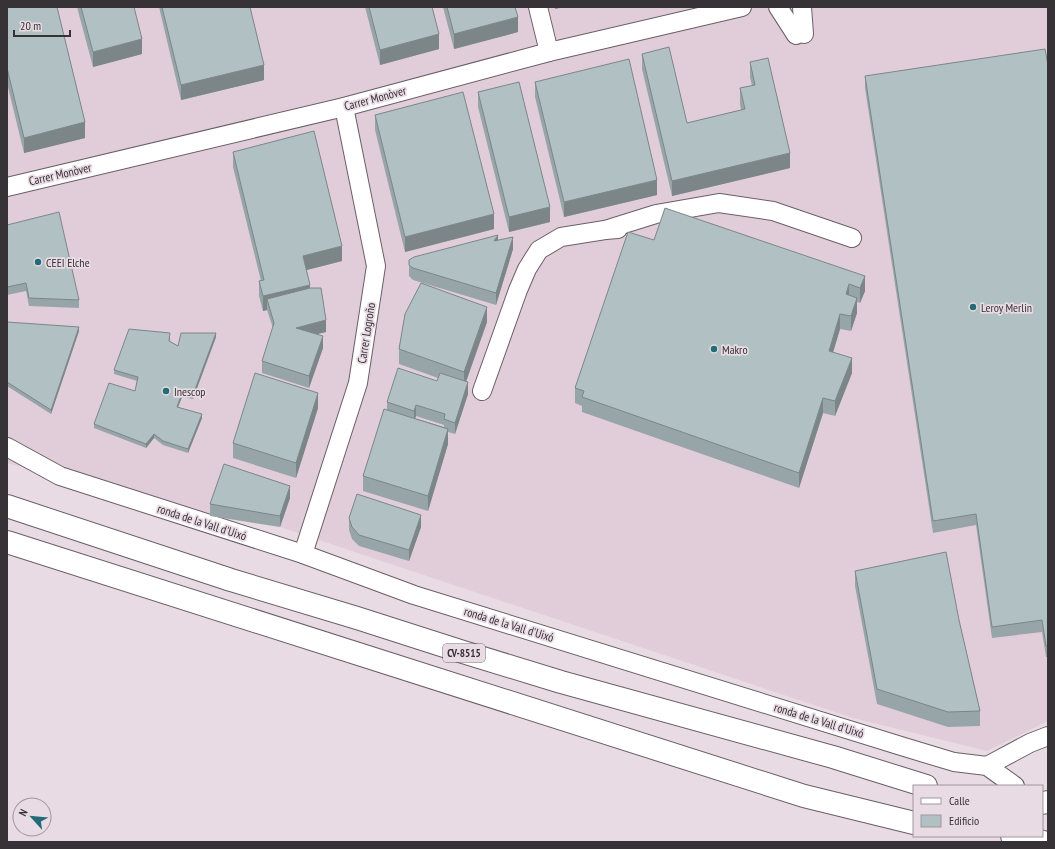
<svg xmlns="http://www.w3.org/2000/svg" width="1055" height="849" viewBox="0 0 1055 849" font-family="'PT Sans Narrow',sans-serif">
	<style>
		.built { fill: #e1cdd9 }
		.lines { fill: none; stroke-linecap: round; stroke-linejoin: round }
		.minor-casing { stroke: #6a5f65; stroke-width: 20 }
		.major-casing { stroke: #6a5f65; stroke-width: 24 }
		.minor { stroke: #fff; stroke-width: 18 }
		.major { stroke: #fff; stroke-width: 22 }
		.wall { fill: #98a5a8; fill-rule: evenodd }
		.shaded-wall { fill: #7c8688 }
		.building { fill: #b1c0c3; stroke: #7c8688 }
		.poi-dot { fill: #226b77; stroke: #e8dbe3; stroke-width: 1.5 }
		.labels { text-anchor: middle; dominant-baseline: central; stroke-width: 3.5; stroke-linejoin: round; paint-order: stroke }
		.shield { fill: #e8dbe3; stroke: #6c6569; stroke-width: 1 }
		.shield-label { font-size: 11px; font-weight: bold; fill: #373235 }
		.street-label { font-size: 12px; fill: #373235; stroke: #e8dbe3 }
		.poi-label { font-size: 12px; fill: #373235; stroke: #e8dbe3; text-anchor: start }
	</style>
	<rect width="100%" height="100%" fill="#e8dbe3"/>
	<path class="built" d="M7,7H1048V721L987,751L853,718L280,527L231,513L210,516L7,463Z"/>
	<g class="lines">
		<defs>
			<g id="minor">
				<path d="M538,7L549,52"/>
				<path d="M778,7L796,35"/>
				<path d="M802,7L804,34"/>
				<path d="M7,187L344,107L549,52L742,7"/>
				<path d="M605,230L656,214L719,203L773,211L852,238"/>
				<path d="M482,391L518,290L527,269L539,250L561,237L605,230L618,229"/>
				<path d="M7,447L60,476L303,554L414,595L901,746L954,762L987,766L1015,786"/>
				<path d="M303,554L358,383L376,266L344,107"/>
				<path d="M987,766L1030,743L1048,736"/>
			</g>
			<g id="major">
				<path d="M7,506L231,580L357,618L463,652L561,682L833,757L926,786"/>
				<path d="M7,542L804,796L914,823"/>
				<path d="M1042,803L1048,802"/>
				<path d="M1012,836L1030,838L1043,842"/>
			</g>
		</defs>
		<use href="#minor" class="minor-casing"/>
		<use href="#major" class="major-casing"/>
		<use href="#minor" class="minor"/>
		<use href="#major" class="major"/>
	</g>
	<g class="wall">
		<path d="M7,7L85,138L24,153L7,83Z"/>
		<path d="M77,7H134L142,54L93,67Z"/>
		<path d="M159,7H250L264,80L181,100Z"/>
		<path d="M365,7H432L439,49L380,65Z"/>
		<path d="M443,7H515L518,32L454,49Z"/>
		<path d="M642,54L687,123L741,110L740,104V88L752,86L750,77V62L790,168L672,196L642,69Z"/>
		<path d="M1048,65V657H1046L1042,632L992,638L976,525L933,533L865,88V76Z"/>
		<path d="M535,82L657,195L564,217L535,97Z"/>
		<path d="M478,92L550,222L509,232L478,107Z"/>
		<path d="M375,115L494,229L405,252L375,130Z"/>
		<path d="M233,152L342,261L306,270L310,288L326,332L316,334L323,348L309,388L262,373V361L273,328L267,310L263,311L259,296V281H261L233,167Z"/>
		<path d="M7,225L79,300V308L29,306L26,291L7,295Z"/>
		<path d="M654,240L865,276V291L860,303L857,302V313L851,331L840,329L833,352L852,373L835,416L823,413L799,488L582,412V406L575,403V388Z"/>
		<path d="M498,241L513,249L496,305L413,280L409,276V260Z"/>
		<path d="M7,322L79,331L51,414L7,386Z"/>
		<path d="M487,322L466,382L468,394L455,434L448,432V444L428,511L363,491V476L387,410V402L437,381L438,378L399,364V349ZM416,416L444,425V427L415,418Z"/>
		<path d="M170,337V341L178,346L216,337L193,399L182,397L178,407L202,418L188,453L163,445L154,438L146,448L94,428V424L135,391L137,381L114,374V370Z"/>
		<path d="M318,408L296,478L233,458V443Z"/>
		<path d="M290,498L280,527L210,516V504Z"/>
		<path d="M349,518L421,527L409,561L359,546L352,539L349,530Z"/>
		<path d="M855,571L959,620L980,711V726L948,727L877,704L855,586Z"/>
	</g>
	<g class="shaded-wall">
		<path d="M555,7H565L555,9Z"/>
		<path d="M518,17V32L454,49V34Z"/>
		<path d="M439,34V49L380,65V50Z"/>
		<path d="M142,39V54L93,67V52Z"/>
		<path d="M264,65V80L181,100V85Z"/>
		<path d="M85,122V138L24,153V138Z"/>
		<path d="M790,153V168L672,196V181Z"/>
		<path d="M657,180V195L564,217V202Z"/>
		<path d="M550,207V222L509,232V217Z"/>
		<path d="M494,214V229L405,252V237Z"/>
		<path d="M498,235V246L494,241Z"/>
		<path d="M513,237V249L496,305V293Z"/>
		<path d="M342,246V261L303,271V256Z"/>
		<path d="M865,276V291L860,303V288Z"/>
		<path d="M849,284V299L846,294Z"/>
		<path d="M310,285V300L267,299V310L263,311V296Z"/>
		<path d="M857,298V313L851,331V316Z"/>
		<path d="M487,307V322L464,387V372Z"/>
		<path d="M840,314V329L829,366V351Z"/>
		<path d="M326,320V332L296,339V328Z"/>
		<path d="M79,327V331L51,414V410Z"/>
		<path d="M216,333V337L193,399V395Z"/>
		<path d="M323,336V348L309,388V376Z"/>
		<path d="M852,358V373L835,416V401Z"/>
		<path d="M468,382V394L455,434V423Z"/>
		<path d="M182,393V397L177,410V407Z"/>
		<path d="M318,393V408L296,478V463Z"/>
		<path d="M823,398V413L799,488V473Z"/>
		<path d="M416,405V416L414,422V411Z"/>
		<path d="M202,414V418L188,453V449Z"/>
		<path d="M448,429V444L428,511V496Z"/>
		<path d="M154,434V438L146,448V444Z"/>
		<path d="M290,486V498L280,527V516Z"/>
		<path d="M421,515V527L409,561V550Z"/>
	</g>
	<g class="building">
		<path d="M7,7H57L85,122L24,138L7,68Z"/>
		<path d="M81,7H134L142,39L93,52Z"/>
		<path d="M162,7H250L264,65L181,85Z"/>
		<path d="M369,7H432L439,34L380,50Z"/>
		<path d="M447,7H515L518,17L454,34Z"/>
		<path d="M669,47L687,123L745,109L740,88L755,85L750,62L768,58L790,153L672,181L642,54Z"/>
		<path d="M1045,49L1048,65V646H1046L1042,620L992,627L976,514L933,521L865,76Z"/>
		<path d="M629,59L657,180L564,202L535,82Z"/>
		<path d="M519,82L550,207L509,217L478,92Z"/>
		<path d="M463,92L494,214L405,237L375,115Z"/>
		<path d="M314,131L342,246L303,256L310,285L263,296L259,281L264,280L233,152Z"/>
		<path d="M665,208L865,276L860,288L849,284L846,294L857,298L851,316L840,314L829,351L852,358L835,401L823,398L799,473L582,397L584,391L575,388L628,232L654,240Z"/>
		<path d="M59,212L79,300L29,298L26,283L7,287V225Z"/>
		<path d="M498,235L494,241L513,237L496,293L413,268L409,265V260L414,257Z"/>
		<path d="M421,283L487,307L464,372L399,349L405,314Z"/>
		<path d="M310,288H321L326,320L296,328L323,336L309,376L262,361L274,323L267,299Z"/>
		<path d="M7,322L79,327L51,410L7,382Z"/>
		<path d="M129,329L170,333L169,341L178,346L181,333H216L193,395L182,393L177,407L202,414L188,449L163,441L154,434L146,444L94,424L109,383L135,391L138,377L114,370Z"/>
		<path d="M398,368L437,381L440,373L468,382L455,423L444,419L445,414L416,405L414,411L387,402Z"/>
		<path d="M255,373L318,393L296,463L233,443Z"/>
		<path d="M384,409L448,429L428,496L363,476Z"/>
		<path d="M224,464L290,486L280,516L210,504Z"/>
		<path d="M357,494L421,515L409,550L359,535L352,527L349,518Z"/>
		<path d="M946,552L959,620L980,711L948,712L877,689L855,571Z"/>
	</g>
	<g class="poi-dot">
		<circle cx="38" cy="262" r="4"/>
		<circle cx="973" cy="307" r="4"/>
		<circle cx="714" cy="349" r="4"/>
		<circle cx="166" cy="391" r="4"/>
	</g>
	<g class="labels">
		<rect class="shield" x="443" y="644" width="42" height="18" rx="3"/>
		<g class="shield-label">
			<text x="464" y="653">CV-8515</text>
		</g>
		<g class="street-label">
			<text transform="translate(375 98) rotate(-15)">Carrer Monòver</text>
			<text transform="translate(60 174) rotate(-13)">Carrer Monòver</text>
			<text transform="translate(366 333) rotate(-81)">Carrer Logroño</text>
			<text transform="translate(202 522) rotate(18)">ronda de la Vall d'Uixó</text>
			<text transform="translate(509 624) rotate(17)">ronda de la Vall d'Uixó</text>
			<text transform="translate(819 720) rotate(17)">ronda de la Vall d'Uixó</text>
		</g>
		<g class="poi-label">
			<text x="46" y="262">CEEI Elche</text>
			<text x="981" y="307">Leroy Merlin</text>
			<text x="722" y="349">Makro</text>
			<text x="174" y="391">Inescop</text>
		</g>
	</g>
	<rect width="1055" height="849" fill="none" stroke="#373235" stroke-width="16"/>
	<rect x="913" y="785" width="130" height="52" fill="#e8dbe3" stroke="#a1979d"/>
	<rect x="921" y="798" width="20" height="6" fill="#ffffff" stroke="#a1979d"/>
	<text x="949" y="805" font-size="12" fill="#373235">Calle</text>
	<rect x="921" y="815" width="20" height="12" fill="#b1c0c3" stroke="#a1979d"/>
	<text x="949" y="825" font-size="12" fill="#373235">Edificio</text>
	<g transform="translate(32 817) rotate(297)"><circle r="19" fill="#e8dbe3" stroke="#a1979d"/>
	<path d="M0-3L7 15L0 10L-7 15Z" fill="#226b77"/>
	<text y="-6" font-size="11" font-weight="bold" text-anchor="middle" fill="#373235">N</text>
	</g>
	<path d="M14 30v6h56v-6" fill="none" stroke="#373235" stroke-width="2"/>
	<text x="20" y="30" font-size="12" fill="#373235" stroke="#e8dbe3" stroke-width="3" paint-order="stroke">20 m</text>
</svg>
